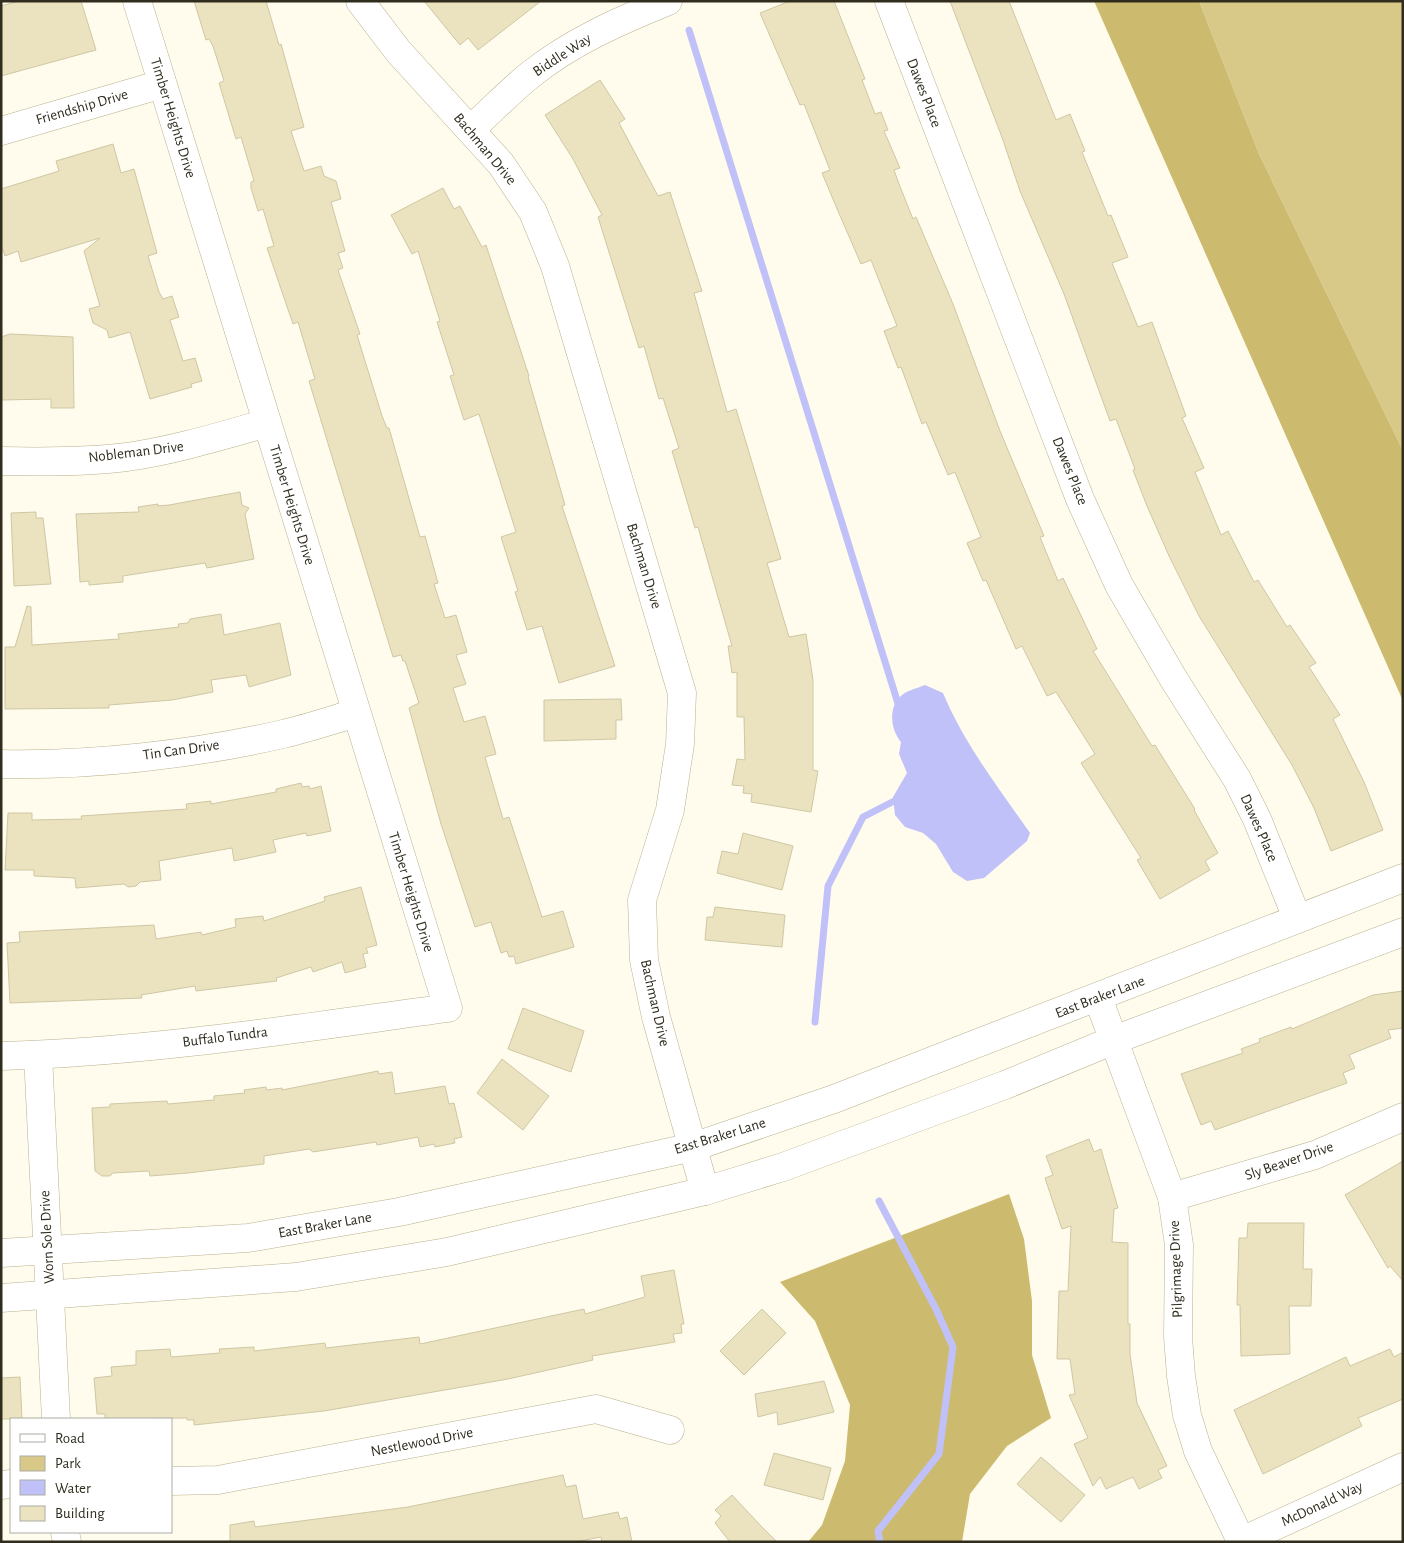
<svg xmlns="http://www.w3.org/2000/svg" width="1404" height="1543" viewBox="0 0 1404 1543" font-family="'Alegreya Sans',sans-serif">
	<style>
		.green { fill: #d8c989 }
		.forest { fill: #ccbb6f }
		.water { fill: #c1c1f9 }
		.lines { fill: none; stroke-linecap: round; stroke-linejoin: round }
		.stream { stroke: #c1c1f9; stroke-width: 7 }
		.building { fill: #ebe3bf; stroke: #cfc7a4 }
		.minor-casing { stroke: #b8b18e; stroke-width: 29 }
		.minor { stroke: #fff; stroke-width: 28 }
		.labels { text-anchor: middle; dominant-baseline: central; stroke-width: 5; stroke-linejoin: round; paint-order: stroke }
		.street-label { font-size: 15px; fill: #302d1f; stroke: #fff }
	</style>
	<rect width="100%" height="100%" fill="#fffced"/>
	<path class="green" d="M1199,1H1403V451L1259,154Z"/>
	<g class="forest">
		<path d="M1094,1H1199L1259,154L1403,451V701Z"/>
		<path d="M1009,1194L1024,1239L1032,1301V1355L1051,1418L1007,1446L970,1494L962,1542H808L822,1525L845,1461L850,1405L815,1321L780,1282Z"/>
	</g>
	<path class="water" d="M925,685L943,693C965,745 998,787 1030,833L1027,841L984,878L967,881L953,872L936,844L923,833L905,827L895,815L893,797L907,773L899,754L901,742C890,729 888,706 902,695C908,690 918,688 925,685Z"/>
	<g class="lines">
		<g class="stream">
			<path d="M689,30L900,710"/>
			<path d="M815,1022L828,886L863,817L902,797"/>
			<path d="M879,1201L936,1309L953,1347L939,1454L878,1531L880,1542"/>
		</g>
	</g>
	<g class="building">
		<path d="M19,1H81L96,50L1,76V6Z"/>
		<path d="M194,1H266L279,45L281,44L304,127L291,131L304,171L321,166L324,176L336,181L341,199L331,202L345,251L338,253L343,268L338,270L360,334L357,335L382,416L387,428H389L420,537L425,536L438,583L434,584L445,618L456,615L467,652L456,655L466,684L453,688L464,722L485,716L496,754L485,757L503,819L509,817L542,917L563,911L574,947L516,964L514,956L509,957L507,951L501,953L491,922L475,927L441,824L409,708L419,703L405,661H403L401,655L393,657L309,381L315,379L298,322L293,324L267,248L274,246L263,209L258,211L251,188V182L254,181L241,137L236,139L219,83L224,81L213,46L209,39L206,40Z"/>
		<path d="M424,1H541L478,50L468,38L460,45Z"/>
		<path d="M790,1H834L865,79L862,80L875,114L881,112L888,130L884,131L900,168L894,170L899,184L913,219L916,217L953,304L1000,431L1044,536L1040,537L1058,581L1063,578L1097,649L1093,651L1152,746L1155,745L1195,809L1194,810L1218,853L1205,861L1210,870L1160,899L1137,860L1141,858L1081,763L1095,754L1056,692L1047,696L1022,646L1016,649L986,580L983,581L967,543L981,537L955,472L948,475L926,422L922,424L901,367L898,368L884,331L897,326L871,260L861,264L838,211L822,173L830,170L804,104L800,105L760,13Z"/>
		<path d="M950,1H1009L1056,120L1070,114L1085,151L1082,152L1108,216L1111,215L1128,257L1112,263L1138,327L1152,322L1186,416L1182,418L1204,468L1195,472L1221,535L1228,531L1254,582L1258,580L1287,627L1290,625L1316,663L1309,667L1340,715L1333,719L1364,782L1383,830L1331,851L1314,808L1292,765L1199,616L1170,558L1147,506L1133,470L1135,469L1116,419L1110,421L1064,294L1020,191L1003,140Z"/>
		<path d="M600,80L625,119L619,123L658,196L670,192L702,291L694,293L727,412L736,409L781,559L767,563L789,637L806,634L813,680V770L818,771L811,812L751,802L752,794L743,793L744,786L732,785L737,759L745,760L744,717H737V672L732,673L728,646H732L698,527L695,528L672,451L679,448L663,398L659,399L644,346L639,348L598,217L602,215L573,159L545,115Z"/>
		<path d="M113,144L121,173L134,169L157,253L148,256L159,292L163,299L172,296L179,317L170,320L183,361L195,358L202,381L191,384L192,387L150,399L130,332L109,338L107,330L93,323L89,309L100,306L84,251L100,238L21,262L18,251L5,256L1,244V189L59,171L56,161Z"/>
		<path d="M443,188L454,209L460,206L482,247L486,245L529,376L528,377L565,505L562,506L615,666L559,683L542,626L527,630L515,592L518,591L501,537L516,532L479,414L464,420L450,376L454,375L437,322L440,321L418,251L412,254L391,215Z"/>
		<path d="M10,334L73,337L74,408H51V399L1,400V337Z"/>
		<path d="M240,492L242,505L249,508L245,514L254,559L207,568L205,563L123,576V582L89,585V581L80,582L76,514L139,512L138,507L158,504V506L169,505Z"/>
		<path d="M36,512V518H43L51,584L14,586L11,513Z"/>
		<path d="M27,606L31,607L32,645L119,639L118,634L179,627L178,624L188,623L190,619L221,614L224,635L280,623L291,675L249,687L246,675L211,680L213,692L172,700L109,705V708L5,709V647H15Z"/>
		<path d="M621,699L622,720H616V739L544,741V700Z"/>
		<path d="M301,783L302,787L309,786L310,789L321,786L331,831L307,836L306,833L273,840L276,852L234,861L232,848L159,861L161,880L140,882L136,886L128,887L124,884L76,888L75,878L34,876V870H5L8,813H32V820L82,819L81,816L187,809L186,804L211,801V804L276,792V789Z"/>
		<path d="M743,833L793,846L782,890L717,873L722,851L738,854Z"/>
		<path d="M361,887L377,945L366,948L368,953L363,954L366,967L345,973L342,962L313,972L311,967L276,978L277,981L196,991L195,986L141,995L142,998L10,1003L7,943L20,942L19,932L154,925L156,939L201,932L202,935L236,927L235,919L263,916L264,921L325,901L324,897Z"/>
		<path d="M715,907L785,915L782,947L705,940L707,917H713Z"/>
		<path d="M1403,991V1028L1388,1030L1391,1038L1349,1055L1355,1068L1343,1073L1347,1083L1215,1130L1211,1121L1201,1125L1181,1074L1243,1053L1241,1049L1260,1042L1259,1039L1291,1027L1292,1029L1373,995Z"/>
		<path d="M523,1008L584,1031L571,1072L508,1049Z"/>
		<path d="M502,1059L549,1096L523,1130L477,1093Z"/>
		<path d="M378,1071L379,1074L392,1072L395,1094L445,1086L449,1104L454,1103L462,1137L454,1139L455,1143L435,1147L434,1144L420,1147L418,1137L377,1145L376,1142L313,1152L309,1149L264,1156V1164L188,1173L150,1176L149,1171L113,1173L110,1176H102L95,1171L92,1108L110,1107V1104L167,1101L168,1104L214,1100V1096L245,1093L244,1090L266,1087L267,1090L282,1088V1090Z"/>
		<path d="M1089,1139L1094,1152L1101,1149L1118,1208L1114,1209L1112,1242L1128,1243V1324H1130V1354L1137,1403L1167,1466L1158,1470L1162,1478L1139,1489L1133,1477L1106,1489L1100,1477L1093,1486L1074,1444L1088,1438L1069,1395L1075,1394L1070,1359H1057L1059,1291H1068L1071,1226L1062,1229L1045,1178L1053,1175L1046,1156Z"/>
		<path d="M1403,1161V1281L1390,1266L1388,1268L1345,1195Z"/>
		<path d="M1248,1223H1304L1303,1269H1312L1311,1306H1289L1290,1354L1241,1356L1240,1305H1237L1239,1238H1247Z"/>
		<path d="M674,1270L684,1324H681L682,1333L673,1334L675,1342L592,1356L593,1360L508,1379L324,1411L194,1425V1420H187V1418L105,1419V1414H97L94,1378L112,1376L111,1367L136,1365V1351L170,1349L171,1357L220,1353L219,1349L254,1347V1351L325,1343L326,1348L419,1337L420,1344L584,1309L585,1314L645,1297L641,1276Z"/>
		<path d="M762,1309L786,1333L744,1375L720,1351Z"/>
		<path d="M1390,1349L1394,1357L1403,1352V1399L1358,1418L1362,1426L1263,1474L1234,1410L1346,1357L1350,1366Z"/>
		<path d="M20,1377L22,1419H1V1378Z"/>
		<path d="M824,1381L834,1412L778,1425L777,1412L758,1417L755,1394Z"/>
		<path d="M774,1453L831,1468L823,1500L764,1485Z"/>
		<path d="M1041,1457L1085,1495L1061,1522L1017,1484Z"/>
		<path d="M563,1475L566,1487L576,1485L583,1519L618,1512L620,1519L627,1517L632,1542H602L601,1537L575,1542H230V1525L254,1521L255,1527L408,1507Z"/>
		<path d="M732,1495L762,1527L777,1542H730L715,1523L721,1516L715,1510Z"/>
	</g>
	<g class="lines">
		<defs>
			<g id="minor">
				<path d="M360,1L398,51L501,164L533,212L555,266L682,693L680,744L670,810L642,900L644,960L656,1017L705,1191"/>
				<path d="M889,1L1080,499L1119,585L1173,678L1237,779L1257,819L1297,918"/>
				<path d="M470,130C490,112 509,92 530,75C571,42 619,21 668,1"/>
				<path d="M1,131L162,84"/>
				<path d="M1,461C43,462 86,462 127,457C175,450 221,436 267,423"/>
				<path d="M1,764C90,766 197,754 283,734C308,728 332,720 356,713"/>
				<path d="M1098,998L1172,1197L1179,1245L1178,1337L1181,1376L1187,1415L1198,1451L1241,1541"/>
				<path d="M38,1055L56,1419"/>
				<path d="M1,1056C151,1052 300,1028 448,1008L137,1"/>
				<path d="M1172,1197L1315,1155L1403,1117"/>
				<path d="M1,1253L248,1238L399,1212L693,1147L834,1099L1403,878"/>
				<path d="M1,1298L296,1277L447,1252L705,1191L783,1167L1005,1085L1114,1040L1403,932"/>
				<path d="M171,1481L218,1480L596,1409L670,1430"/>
				<path d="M1,1485L11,1484"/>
				<path d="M65,1532L67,1542"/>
				<path d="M1240,1542L1403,1467"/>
			</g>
		</defs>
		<use href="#minor" class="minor-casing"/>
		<use href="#minor" class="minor"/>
	</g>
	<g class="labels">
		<g class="street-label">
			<text transform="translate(562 55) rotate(-33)">Biddle Way</text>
			<text transform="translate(924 93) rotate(69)">Dawes Place</text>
			<text transform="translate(82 107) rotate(-16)">Friendship Drive</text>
			<text transform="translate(173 118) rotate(73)">Timber Heights Drive</text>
			<text transform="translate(485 149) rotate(50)">Bachman Drive</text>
			<text transform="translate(136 452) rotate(-7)">Nobleman Drive</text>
			<text transform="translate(1070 471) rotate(68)">Dawes Place</text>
			<text transform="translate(292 505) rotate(73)">Timber Heights Drive</text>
			<text transform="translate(644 566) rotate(73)">Bachman Drive</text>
			<text transform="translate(181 750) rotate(-8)">Tin Can Drive</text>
			<text transform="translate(1259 828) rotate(66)">Dawes Place</text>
			<text transform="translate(411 892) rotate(73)">Timber Heights Drive</text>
			<text transform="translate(1100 997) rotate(-21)">East Braker Lane</text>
			<text transform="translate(655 1003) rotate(77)">Bachman Drive</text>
			<text transform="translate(225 1037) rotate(-7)">Buffalo Tundra</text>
			<text transform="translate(720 1136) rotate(-17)">East Braker Lane</text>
			<text transform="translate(1289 1161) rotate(-19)">Sly Beaver Drive</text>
			<text transform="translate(325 1225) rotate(-10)">East Braker Lane</text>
			<text transform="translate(47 1237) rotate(-93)">Worn Sole Drive</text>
			<text transform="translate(1176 1269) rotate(-92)">Pilgrimage Drive</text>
			<text transform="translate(422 1442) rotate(-11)">Nestlewood Drive</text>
			<text transform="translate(1322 1504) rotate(-25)">McDonald Way</text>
		</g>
	</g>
	<rect width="1404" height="1543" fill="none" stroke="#302d1f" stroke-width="5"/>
	<rect x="10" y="1418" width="162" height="115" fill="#ffffff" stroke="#acaba5"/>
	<rect x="20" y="1434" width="25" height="8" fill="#ffffff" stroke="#acaba5"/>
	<text x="55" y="1443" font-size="15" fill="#302d1f">Road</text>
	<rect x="20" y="1456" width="25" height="15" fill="#d8c989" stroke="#acaba5"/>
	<text x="55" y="1468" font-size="15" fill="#302d1f">Park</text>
	<rect x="20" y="1480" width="25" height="15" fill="#c1c1f9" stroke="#acaba5"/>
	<text x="55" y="1493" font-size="15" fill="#302d1f">Water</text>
	<rect x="20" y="1506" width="25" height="15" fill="#ebe3bf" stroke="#acaba5"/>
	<text x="55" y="1518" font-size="15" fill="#302d1f">Building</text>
</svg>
